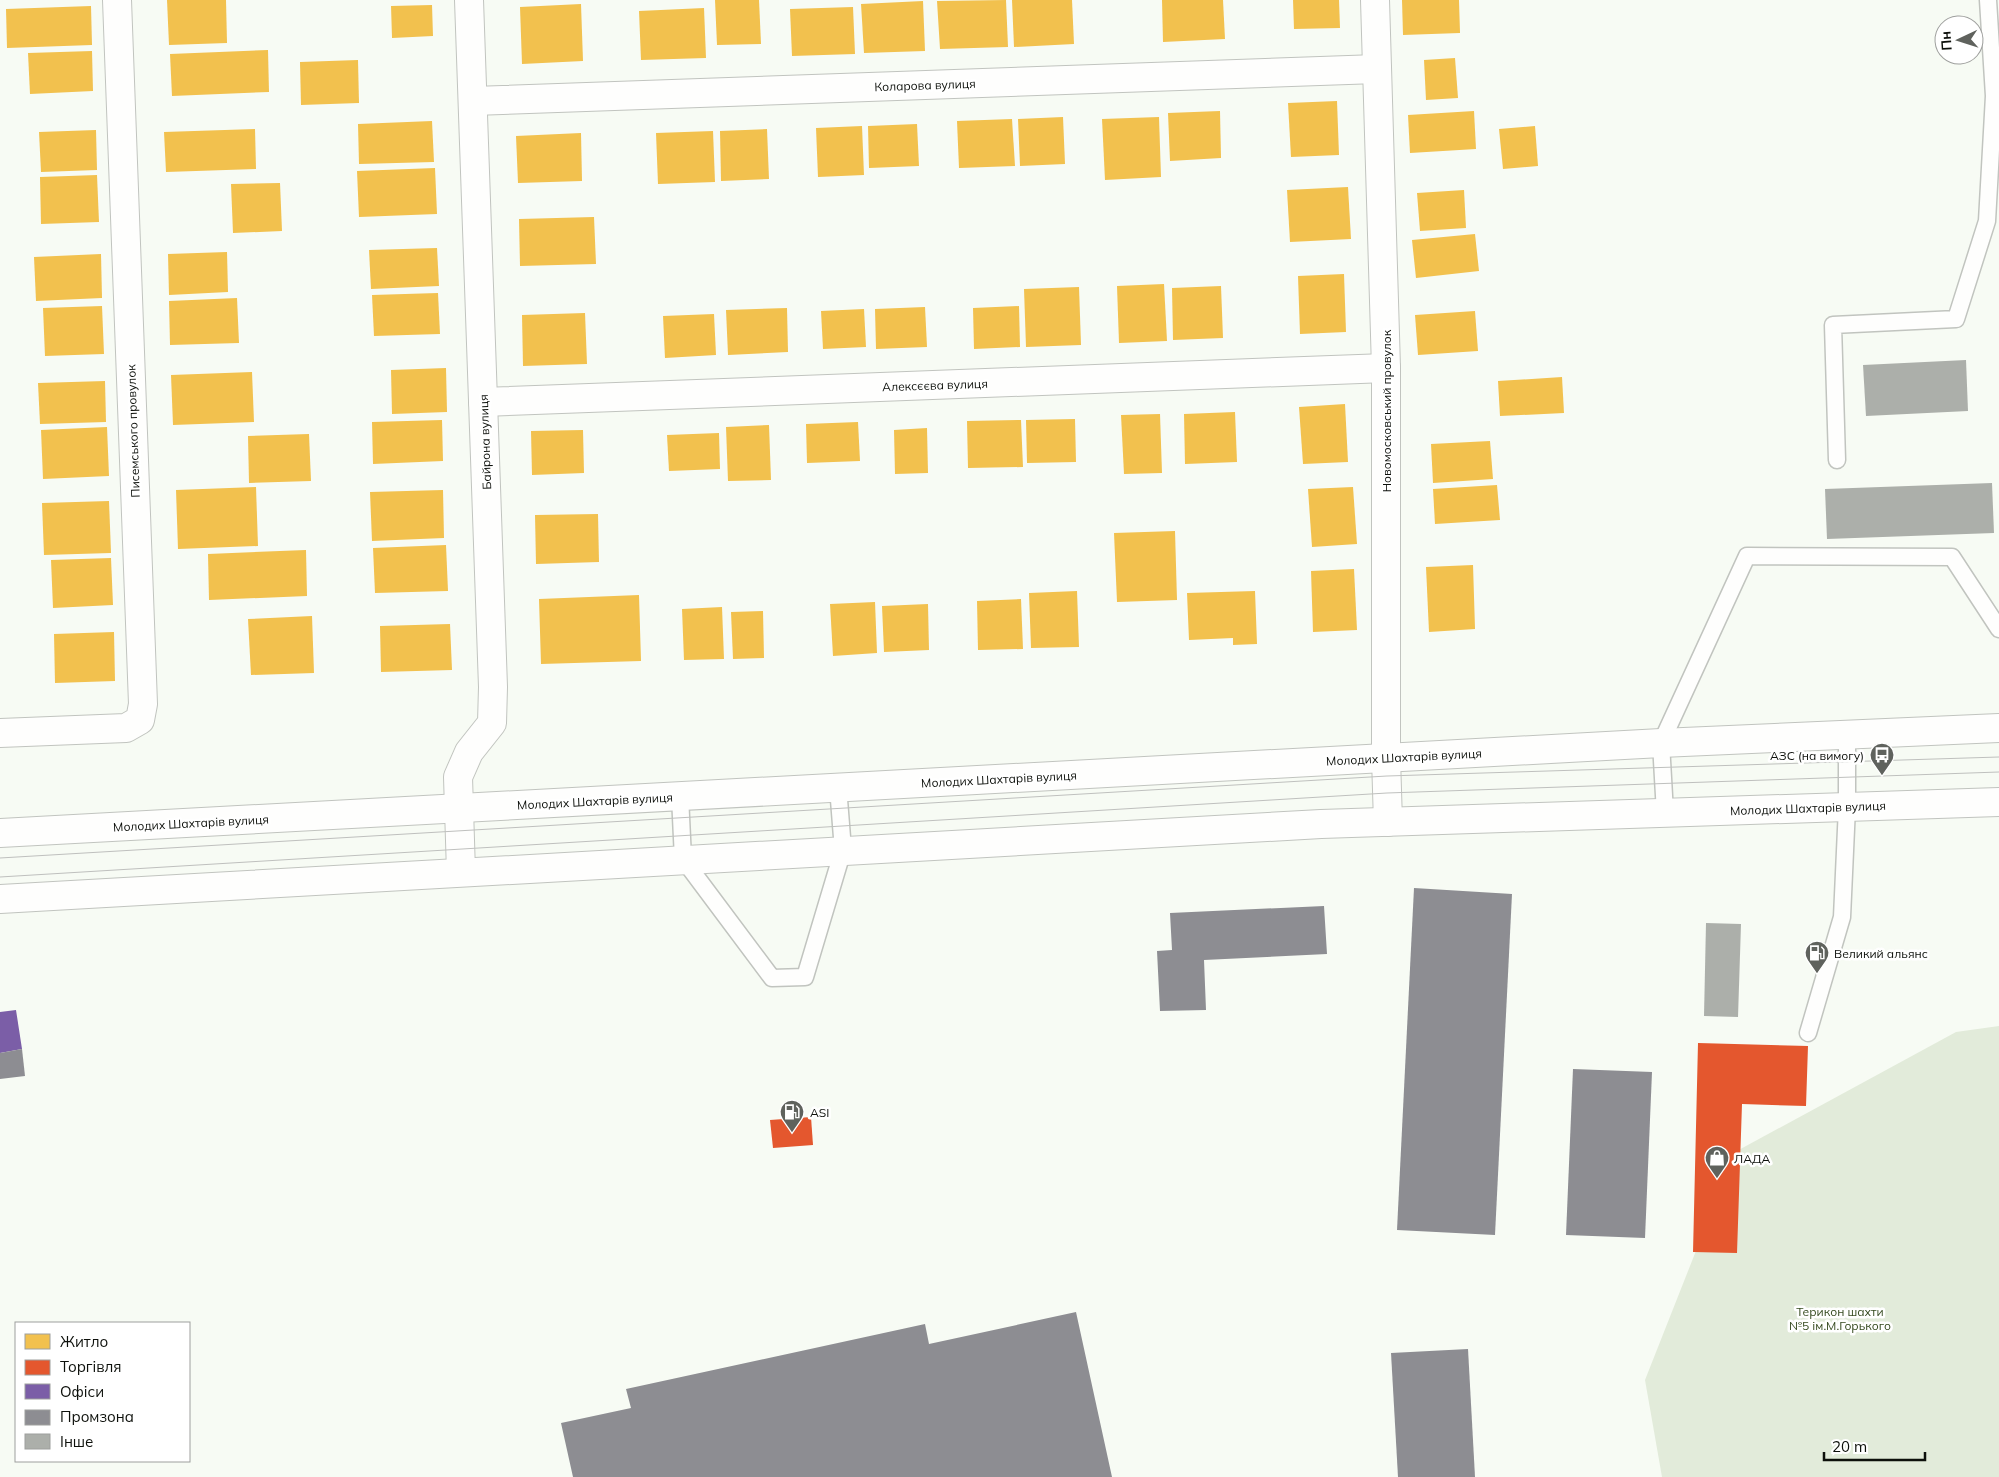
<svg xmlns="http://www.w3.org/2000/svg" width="1999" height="1477" viewBox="0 0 1999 1477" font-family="Mulish,sans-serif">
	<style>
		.green { fill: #e2ebda }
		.homes { fill: #f2c14e }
		.shops { fill: #e4572e }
		.offices { fill: #7b5ea7 }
		.industry { fill: #8d8d92 }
		.building { fill: #acafaa }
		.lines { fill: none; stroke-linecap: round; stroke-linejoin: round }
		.lane-casing { stroke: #c1c4bf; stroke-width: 19 }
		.street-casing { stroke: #c1c4bf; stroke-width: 30 }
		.secondary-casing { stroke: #c1c4bf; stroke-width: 30 }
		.lane { stroke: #fefefd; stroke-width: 16 }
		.street { stroke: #fefefd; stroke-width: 28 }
		.secondary { stroke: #fefefd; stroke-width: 28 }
		.tram { stroke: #bfc0be; stroke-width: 1 }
		.labels { text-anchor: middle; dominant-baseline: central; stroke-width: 5; stroke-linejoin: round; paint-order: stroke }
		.street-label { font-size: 12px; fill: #0d100b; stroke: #fff }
		.poi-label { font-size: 12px; fill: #0d100b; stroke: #fff; text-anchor: start }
		.park-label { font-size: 12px; fill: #34491e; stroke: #fff }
	</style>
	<rect width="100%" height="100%" fill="#f7fbf4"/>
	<path class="green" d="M1999,1026V1477H1662L1645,1380L1735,1152L1956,1032Z"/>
	<g class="homes">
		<path d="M167,0H226L227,43L169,45Z"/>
		<path d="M715,0H759L761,44L717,45Z"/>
		<path d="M1006,0L1008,47L940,49L937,1Z"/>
		<path d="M1012,0H1072L1074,44L1014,47Z"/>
		<path d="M1162,0H1223L1225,39L1163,42Z"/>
		<path d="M1293,0H1339L1340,28L1294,29Z"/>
		<path d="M1402,0H1459L1460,33L1403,35Z"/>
		<path d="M923,1L925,51L864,53L861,4Z"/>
		<path d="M581,4L583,61L522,64L520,7Z"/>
		<path d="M432,5L433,36L392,38L391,6Z"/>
		<path d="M91,6L92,45L7,48L6,9Z"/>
		<path d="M853,7L855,54L792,56L790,9Z"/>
		<path d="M704,8L706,58L641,60L639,11Z"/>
		<path d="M268,50L269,92L172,96L170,54Z"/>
		<path d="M92,51L93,91L30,94L28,53Z"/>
		<path d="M1455,58L1458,98L1426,100L1424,60Z"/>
		<path d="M358,60L359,103L301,105L300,62Z"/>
		<path d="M1337,101L1339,155L1291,157L1288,103Z"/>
		<path d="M1220,111L1221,158L1170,161L1168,113Z"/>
		<path d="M1474,111L1476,149L1410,153L1408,115Z"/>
		<path d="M1063,117L1065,164L1020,166L1018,119Z"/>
		<path d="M1159,117L1161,177L1105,180L1102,119Z"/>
		<path d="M1012,119L1015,166L959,168L957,121Z"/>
		<path d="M432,121L434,162L359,164L358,124Z"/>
		<path d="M917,124L919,166L869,168L868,126Z"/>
		<path d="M862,126L864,175L818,177L816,128Z"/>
		<path d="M1535,126L1538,166L1503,169L1499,129Z"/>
		<path d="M255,129L256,169L166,172L164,132Z"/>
		<path d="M767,129L769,179L721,181L720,131Z"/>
		<path d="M96,130L97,170L41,172L39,132Z"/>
		<path d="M713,131L715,182L658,184L656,133Z"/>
		<path d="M581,133L582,181L518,183L516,136Z"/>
		<path d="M435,168L437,214L359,217L357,171Z"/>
		<path d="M97,175L99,222L41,224L40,177Z"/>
		<path d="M280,183L282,231L233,233L231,184Z"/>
		<path d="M1348,187L1351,239L1290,242L1287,190Z"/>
		<path d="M1464,190L1466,228L1420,231L1417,193Z"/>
		<path d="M594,217L596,264L520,266L519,219Z"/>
		<path d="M1475,234L1479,271L1416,278L1412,240Z"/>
		<path d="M437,248L439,286L371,289L369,250Z"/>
		<path d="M227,252L228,292L169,295L168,254Z"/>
		<path d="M101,254L102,298L36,301L34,257Z"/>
		<path d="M1344,274L1346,332L1300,334L1298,276Z"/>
		<path d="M1164,284L1167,341L1119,343L1117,286Z"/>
		<path d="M1221,286L1223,338L1173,340L1172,288Z"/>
		<path d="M1079,287L1081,345L1026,347L1024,289Z"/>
		<path d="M438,293L440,334L374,336L372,295Z"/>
		<path d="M237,298L239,343L170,345L169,301Z"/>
		<path d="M102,306L104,354L45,356L43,308Z"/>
		<path d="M1019,306L1020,347L974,349L973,308Z"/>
		<path d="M925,307L927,347L876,349L875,309Z"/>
		<path d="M787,308L788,352L728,355L726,310Z"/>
		<path d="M864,309L866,347L823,349L821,311Z"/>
		<path d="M1475,311L1478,351L1418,355L1415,315Z"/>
		<path d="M585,313L587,364L523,366L522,315Z"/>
		<path d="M714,314L716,355L665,358L663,316Z"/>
		<path d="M446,368L447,412L392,414L391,370Z"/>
		<path d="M252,372L254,422L173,425L171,375Z"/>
		<path d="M1562,377L1564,413L1500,416L1498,381Z"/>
		<path d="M105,381L106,422L40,424L38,383Z"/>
		<path d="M1345,404L1348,462L1303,464L1299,407Z"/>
		<path d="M1235,412L1237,462L1185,464L1184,414Z"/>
		<path d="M1160,414L1162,473L1124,474L1121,415Z"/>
		<path d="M1075,419L1076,462L1027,463L1026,420Z"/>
		<path d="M442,420L443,461L373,464L372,422Z"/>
		<path d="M1021,420L1023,467L968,468L967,421Z"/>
		<path d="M858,422L860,461L807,463L806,424Z"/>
		<path d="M769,425L771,480L728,481L726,427Z"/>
		<path d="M107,427L109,476L43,479L41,430Z"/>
		<path d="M927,428L928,473L895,474L894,430Z"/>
		<path d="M583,430L584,473L532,475L531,431Z"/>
		<path d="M719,433L720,469L669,471L667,435Z"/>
		<path d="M309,434L311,481L249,483L248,436Z"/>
		<path d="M1490,441L1493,479L1433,483L1431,444Z"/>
		<path d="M1497,485L1500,520L1435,524L1433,489Z"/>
		<path d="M256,487L258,546L178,549L176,490Z"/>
		<path d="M1353,487L1357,544L1312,547L1308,489Z"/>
		<path d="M443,490L444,538L372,541L370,492Z"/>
		<path d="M109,501L111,553L44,555L42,503Z"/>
		<path d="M598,514L599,562L536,564L535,515Z"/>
		<path d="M1175,531L1177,600L1117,602L1114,533Z"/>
		<path d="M446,545L448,591L375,593L373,548Z"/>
		<path d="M306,550L307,596L209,600L208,554Z"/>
		<path d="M111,558L113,605L53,608L51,560Z"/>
		<path d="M1473,565L1475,629L1429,632L1426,567Z"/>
		<path d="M1354,569L1357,630L1313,632L1311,571Z"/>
		<path d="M1077,591L1079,647L1031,648L1029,593Z"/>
		<path d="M1255,591L1257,644L1233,645V638L1189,640L1187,593Z"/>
		<path d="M639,595L641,661L541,664L539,599Z"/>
		<path d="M1021,599L1023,649L978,650L977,601Z"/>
		<path d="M875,602L877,653L833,656L830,604Z"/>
		<path d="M928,604L929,650L884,652L882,606Z"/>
		<path d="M722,607L724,659L684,660L682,609Z"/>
		<path d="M763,611L764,658L733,659L731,612Z"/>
		<path d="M312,616L314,673L251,675L248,619Z"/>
		<path d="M450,624L452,670L381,672L380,626Z"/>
		<path d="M114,632L115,681L55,683L54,634Z"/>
	</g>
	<g class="shops">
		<path d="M1698,1043L1808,1046L1806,1106L1742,1104L1737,1253L1693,1252Z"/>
		<path d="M811,1117L813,1145L773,1148L770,1120Z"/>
	</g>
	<path class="offices" d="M16,1010L22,1049L0,1053V1012Z"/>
	<g class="industry">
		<path d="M1414,888L1512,894L1495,1235L1397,1230Z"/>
		<path d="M1324,906L1327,954L1204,960L1206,1010L1160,1011L1157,951L1172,950L1170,913Z"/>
		<path d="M22,1049L25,1076L0,1079V1053Z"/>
		<path d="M1573,1069L1652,1072L1645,1238L1566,1235Z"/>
		<path d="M1076,1312L1112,1477H573L561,1423L631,1408L626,1389L925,1324L929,1344Z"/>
		<path d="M1468,1349L1475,1477H1398L1391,1353Z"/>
	</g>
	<g class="building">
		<path d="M1966,360L1968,411L1866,416L1863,365Z"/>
		<path d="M1992,483L1994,533L1827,539L1825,489Z"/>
		<path d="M1706,923L1741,924L1738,1017L1704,1016Z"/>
	</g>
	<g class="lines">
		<defs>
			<g id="lane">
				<path d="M1837,460L1833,325L1956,319L1987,221L1994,96L1988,0"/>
				<path d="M680,796L683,859L772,978L805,977L843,850L838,787"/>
				<path d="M1665,813L1661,743L1747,556L1952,557L1999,629"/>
				<path d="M1808,1033L1842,917L1847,807V736"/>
			</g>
			<g id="street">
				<path d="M1375,0L1386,368V758L1388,822"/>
				<path d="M473,101L1377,69"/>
				<path d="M483,402L1386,368"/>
				<path d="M0,733L126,728L140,720L143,704L117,0"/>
				<path d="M461,872L458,777L469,752L492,723L493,687L469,0"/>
			</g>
			<g id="secondary">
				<path d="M0,833L1661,743L1999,728"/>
				<path d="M0,899L1321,824L1999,802"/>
			</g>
		</defs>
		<use href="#lane" class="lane-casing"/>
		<use href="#street" class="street-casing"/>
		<use href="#secondary" class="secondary-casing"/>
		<use href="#lane" class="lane"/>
		<use href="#street" class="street"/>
		<use href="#secondary" class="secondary"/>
		<g class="tram">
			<path d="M0,858L1387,776L1999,757"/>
			<path d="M0,877L1387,793L1999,772"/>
		</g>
	</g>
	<defs>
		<symbol id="bus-pin" viewBox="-11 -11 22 30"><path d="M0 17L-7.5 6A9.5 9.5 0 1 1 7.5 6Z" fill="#5f625d" stroke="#fff"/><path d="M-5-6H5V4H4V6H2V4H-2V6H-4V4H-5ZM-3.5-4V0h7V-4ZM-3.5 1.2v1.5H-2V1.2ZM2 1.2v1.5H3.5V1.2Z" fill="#fff"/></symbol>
		<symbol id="fuel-pin" viewBox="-11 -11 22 30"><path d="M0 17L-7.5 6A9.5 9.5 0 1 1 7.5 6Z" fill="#5f625d" stroke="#fff"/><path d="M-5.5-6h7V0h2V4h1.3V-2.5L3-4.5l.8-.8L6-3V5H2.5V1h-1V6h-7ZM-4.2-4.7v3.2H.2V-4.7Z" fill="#fff"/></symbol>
		<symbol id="shop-pin" viewBox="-11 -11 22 30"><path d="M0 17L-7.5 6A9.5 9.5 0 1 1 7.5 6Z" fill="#5f625d" stroke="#fff"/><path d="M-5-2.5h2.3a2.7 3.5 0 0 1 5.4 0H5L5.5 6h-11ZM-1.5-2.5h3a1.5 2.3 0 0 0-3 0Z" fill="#fff"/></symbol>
	</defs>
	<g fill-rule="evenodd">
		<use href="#bus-pin" x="1868" y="741" width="28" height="38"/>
		<use href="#fuel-pin" x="1803" y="939" width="28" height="38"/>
		<use href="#fuel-pin" x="778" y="1098" width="28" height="38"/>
		<use href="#shop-pin" x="1703" y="1144" width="28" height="38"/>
	</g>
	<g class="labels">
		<g class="street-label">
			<text transform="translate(925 85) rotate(-2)">Коларова вулиця</text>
			<text transform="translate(935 385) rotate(-2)">Алексєєва вулиця</text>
			<text transform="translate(1386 411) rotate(-90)">Новомосковський провулок</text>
			<text transform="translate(133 431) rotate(-92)">Писемського провулок</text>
			<text transform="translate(485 442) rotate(-92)">Байрона вулиця</text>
			<text transform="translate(1404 757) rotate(-3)">Молодих Шахтарів вулиця</text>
			<text transform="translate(999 779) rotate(-3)">Молодих Шахтарів вулиця</text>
			<text transform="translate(595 801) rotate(-3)">Молодих Шахтарів вулиця</text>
			<text transform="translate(1808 808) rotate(-2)">Молодих Шахтарів вулиця</text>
			<text transform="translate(191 823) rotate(-3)">Молодих Шахтарів вулиця</text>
		</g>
		<g class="poi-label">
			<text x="1864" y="755" text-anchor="end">АЗС (на вимогу)</text>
			<text x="1834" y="953">Великий альянс</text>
			<text x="810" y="1112">ASI</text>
			<text x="1734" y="1158">ЛАДА</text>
		</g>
		<g class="park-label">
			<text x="1840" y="1311">Терикон шахти<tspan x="1840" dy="14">№5 ім.М.Горького</tspan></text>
		</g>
	</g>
	<rect x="15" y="1322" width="175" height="140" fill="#ffffff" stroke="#9e9f9d"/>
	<rect x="25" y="1334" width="25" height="15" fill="#f2c14e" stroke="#9e9f9d"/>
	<text x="60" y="1347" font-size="15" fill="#0d100b">Житло</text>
	<rect x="25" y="1360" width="25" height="15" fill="#e4572e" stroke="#9e9f9d"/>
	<text x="60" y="1372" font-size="15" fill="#0d100b">Торгівля</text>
	<rect x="25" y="1384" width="25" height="15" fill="#7b5ea7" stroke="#9e9f9d"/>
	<text x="60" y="1397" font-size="15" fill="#0d100b">Офіси</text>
	<rect x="25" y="1410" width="25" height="15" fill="#8d8d92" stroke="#9e9f9d"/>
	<text x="60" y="1422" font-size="15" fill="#0d100b">Промзона</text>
	<rect x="25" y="1434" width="25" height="15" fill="#acafaa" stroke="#9e9f9d"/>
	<text x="60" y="1447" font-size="15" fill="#0d100b">Інше</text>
	<g transform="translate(1959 40) rotate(266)"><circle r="24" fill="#ffffff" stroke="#9e9f9d"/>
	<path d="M0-4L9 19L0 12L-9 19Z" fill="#5f625d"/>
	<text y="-8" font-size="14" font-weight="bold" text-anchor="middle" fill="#0d100b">Пн</text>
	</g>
	<path d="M1824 1452v8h101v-8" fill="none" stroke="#0d100b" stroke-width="2.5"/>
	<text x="1832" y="1452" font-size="15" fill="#0d100b" stroke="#ffffff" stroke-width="4" paint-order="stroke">20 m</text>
</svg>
